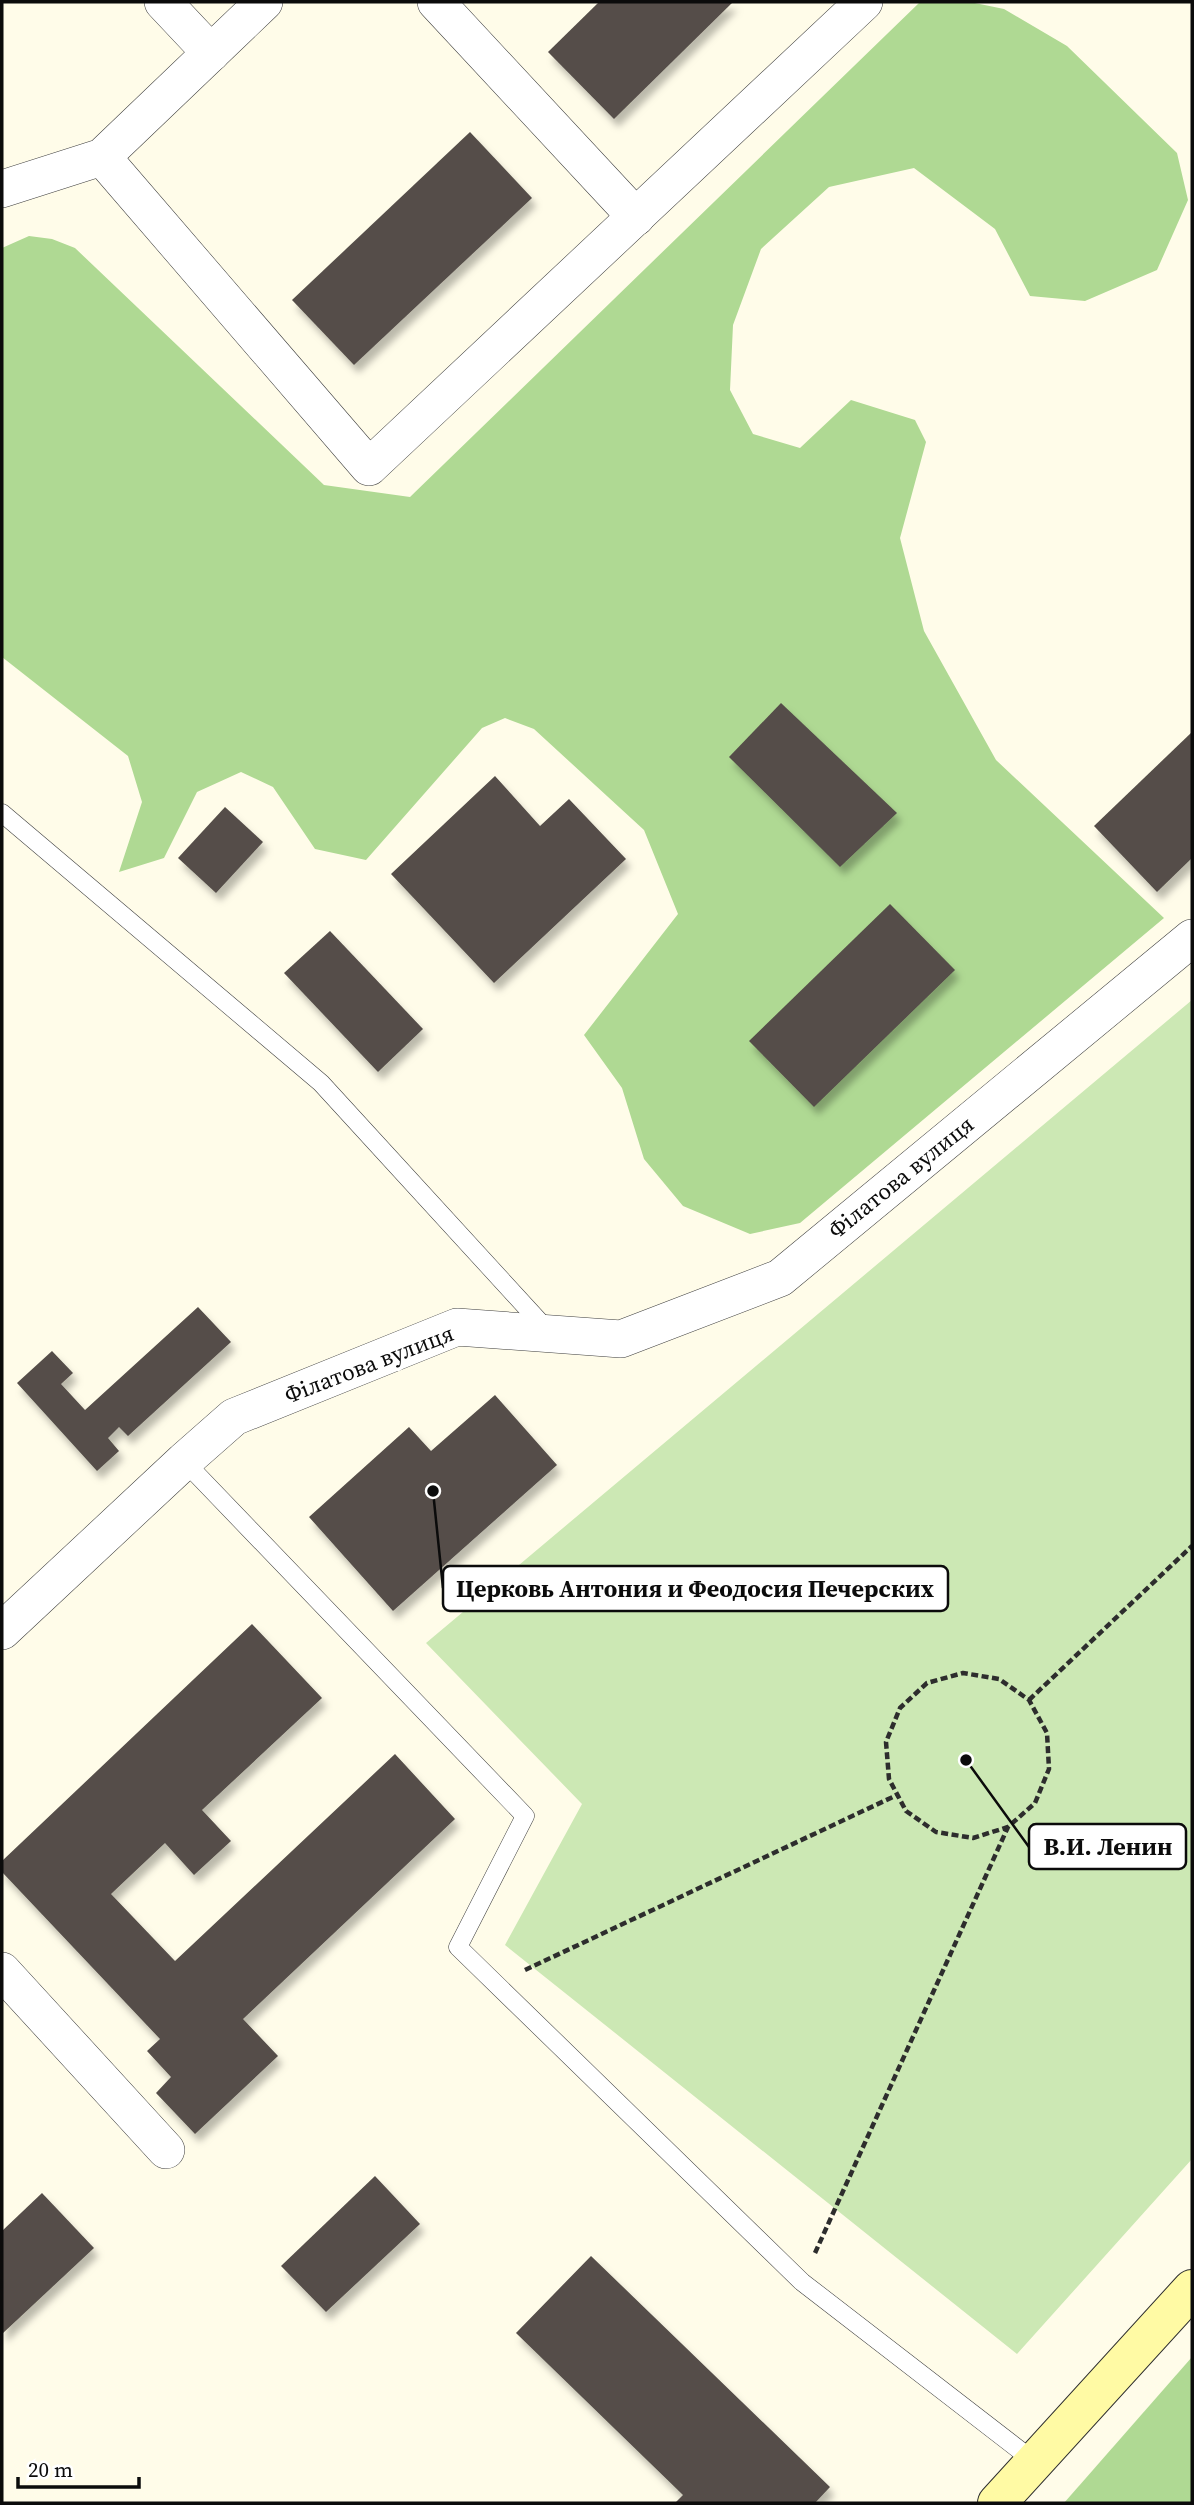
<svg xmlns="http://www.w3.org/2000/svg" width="1194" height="2505" viewBox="0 0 1194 2505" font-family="'Source Serif 4',serif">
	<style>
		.green { fill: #cce8b4 }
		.forest { fill: #afd993 }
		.building { fill: #544d48; filter: url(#shadow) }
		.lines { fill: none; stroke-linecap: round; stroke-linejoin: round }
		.lane-casing { stroke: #3e3e3e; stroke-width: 19 }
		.street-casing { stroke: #3e3e3e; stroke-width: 38 }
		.secondary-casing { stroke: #2d2d2d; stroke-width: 40 }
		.path { stroke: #2d2d2d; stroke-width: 4.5; stroke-dasharray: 7 3.5; stroke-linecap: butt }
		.lane { stroke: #fff; stroke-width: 18 }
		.street { stroke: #fff; stroke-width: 37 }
		.secondary { stroke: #fffaa4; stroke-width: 38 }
		.labels { text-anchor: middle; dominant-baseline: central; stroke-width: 7; stroke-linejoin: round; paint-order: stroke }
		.street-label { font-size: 23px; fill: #0b0b0b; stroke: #fff }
		.leader { fill: none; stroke: #0b0b0b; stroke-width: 2.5 }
		.callout-dot { fill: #0b0b0b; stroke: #fff; stroke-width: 2.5 }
		.callout { fill: #fff; stroke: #0b0b0b; stroke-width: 2.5 }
		.callout-label { font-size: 24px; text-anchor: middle; font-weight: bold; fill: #0b0b0b }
	</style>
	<defs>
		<filter id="shadow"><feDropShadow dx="4.5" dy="8" stdDeviation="3.5" flood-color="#0004"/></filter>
	</defs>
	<rect width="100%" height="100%" fill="#fffce9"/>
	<path class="green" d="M1192,1000V2159L1017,2354L505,1945L582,1804L426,1643Z"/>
	<g class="forest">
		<path d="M920,2H970L1004,9L1067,46L1177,153L1188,200L1157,270L1085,301L1030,296L995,229L914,168L829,187L761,249L733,325L730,390L753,434L800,448L851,400L915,420L926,442L900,538L924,631L996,760L1164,918L800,1223L750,1234L683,1206L644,1159L622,1088L584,1035L678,914L644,830L534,729L505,718L482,728L366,860L315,849L273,787L241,772L197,792L164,858L119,872L142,802L128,756L2,657V248L29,236L52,239L75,248L324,485L410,497Z"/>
		<path d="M1192,2357V2503H1064Z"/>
	</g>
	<g class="building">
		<path d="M599,2H733L614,119L548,52Z"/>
		<path d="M470,132L532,198L354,365L292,300Z"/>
		<path d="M781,703L897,813L840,867L729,757Z"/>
		<path d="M1192,732V858L1157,892L1094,826Z"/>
		<path d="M495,776L540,826L569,799L626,859L494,983L391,874Z"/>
		<path d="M225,807L263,842L216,893L178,858Z"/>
		<path d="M890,904L955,970L814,1107L749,1041Z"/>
		<path d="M330,931L423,1029L378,1072L284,973Z"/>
		<path d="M198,1307L231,1342L128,1436L119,1427L108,1438L119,1451L97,1471L17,1383L52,1351L73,1373L61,1384L85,1410Z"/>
		<path d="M495,1395L557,1465L393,1611L309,1517L409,1427L431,1451Z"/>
		<path d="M252,1624L322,1698L202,1810L231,1841L194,1875L165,1843L111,1894L175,1961L395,1754L455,1819L243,2019L278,2056L195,2134L156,2093L171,2077L147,2051L160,2039L2,1872V1861Z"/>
		<path d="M375,2176L420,2224L326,2312L281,2266Z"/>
		<path d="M42,2193L94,2248L2,2334V2231Z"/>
		<path d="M591,2256L830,2487L815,2503H675L683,2495L516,2333Z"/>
	</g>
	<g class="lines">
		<defs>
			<g id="lane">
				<path d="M2,813L321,1083L549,1332"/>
				<path d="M184,1461L525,1816L458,1947L802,2282L1035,2462"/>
			</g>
			<g id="street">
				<path d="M163,2L211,53"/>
				<path d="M436,2L636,217"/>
				<path d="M102,157L369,467L864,2"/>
				<path d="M2,189L102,157L264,2"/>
				<path d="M2,1631L184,1461L234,1417L457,1327L621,1339L780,1278L1192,938"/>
				<path d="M2,1971L166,2150"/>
			</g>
			<path id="secondary" d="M997,2503L1192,2289"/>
		</defs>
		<use href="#lane" class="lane-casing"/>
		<use href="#street" class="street-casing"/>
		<use href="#secondary" class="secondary-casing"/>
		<g class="path">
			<path d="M1029,1700L1192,1546"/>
			<path d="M525,1970L897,1795"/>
			<path d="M815,2253L1008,1827L1035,1803L1049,1769L1047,1733L1029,1700L999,1679L963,1673L927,1683L900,1708L886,1742L889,1779L906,1811L936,1832L973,1838L1008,1827"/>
		</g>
		<use href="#lane" class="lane"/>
		<use href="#street" class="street"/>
		<use href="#secondary" class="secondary"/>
	</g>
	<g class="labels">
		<g class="street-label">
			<text transform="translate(901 1177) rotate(-39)">Філатова вулиця</text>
			<text transform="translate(369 1364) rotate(-21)">Філатова вулиця</text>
		</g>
	</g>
	<path class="leader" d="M433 1491L443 1588M966 1760L1029 1847"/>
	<g class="callout-dot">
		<circle cx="433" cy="1491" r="7"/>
		<circle cx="966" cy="1760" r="7"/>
	</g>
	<g class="callout">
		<rect x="443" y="1566" width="505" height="45" rx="7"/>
		<rect x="1029" y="1824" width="157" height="45" rx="7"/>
	</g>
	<g class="callout-label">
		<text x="695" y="1597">Церковь Антония и Феодосия Печерских</text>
		<text x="1108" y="1855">В.И. Ленин</text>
	</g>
	<rect width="1194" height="2505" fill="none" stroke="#0b0b0b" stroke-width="7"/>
	<path d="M18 2477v10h121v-10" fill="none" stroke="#0b0b0b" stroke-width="3.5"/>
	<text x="28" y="2477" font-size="21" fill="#0b0b0b" stroke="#ffffff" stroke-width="5" paint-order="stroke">20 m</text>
</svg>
